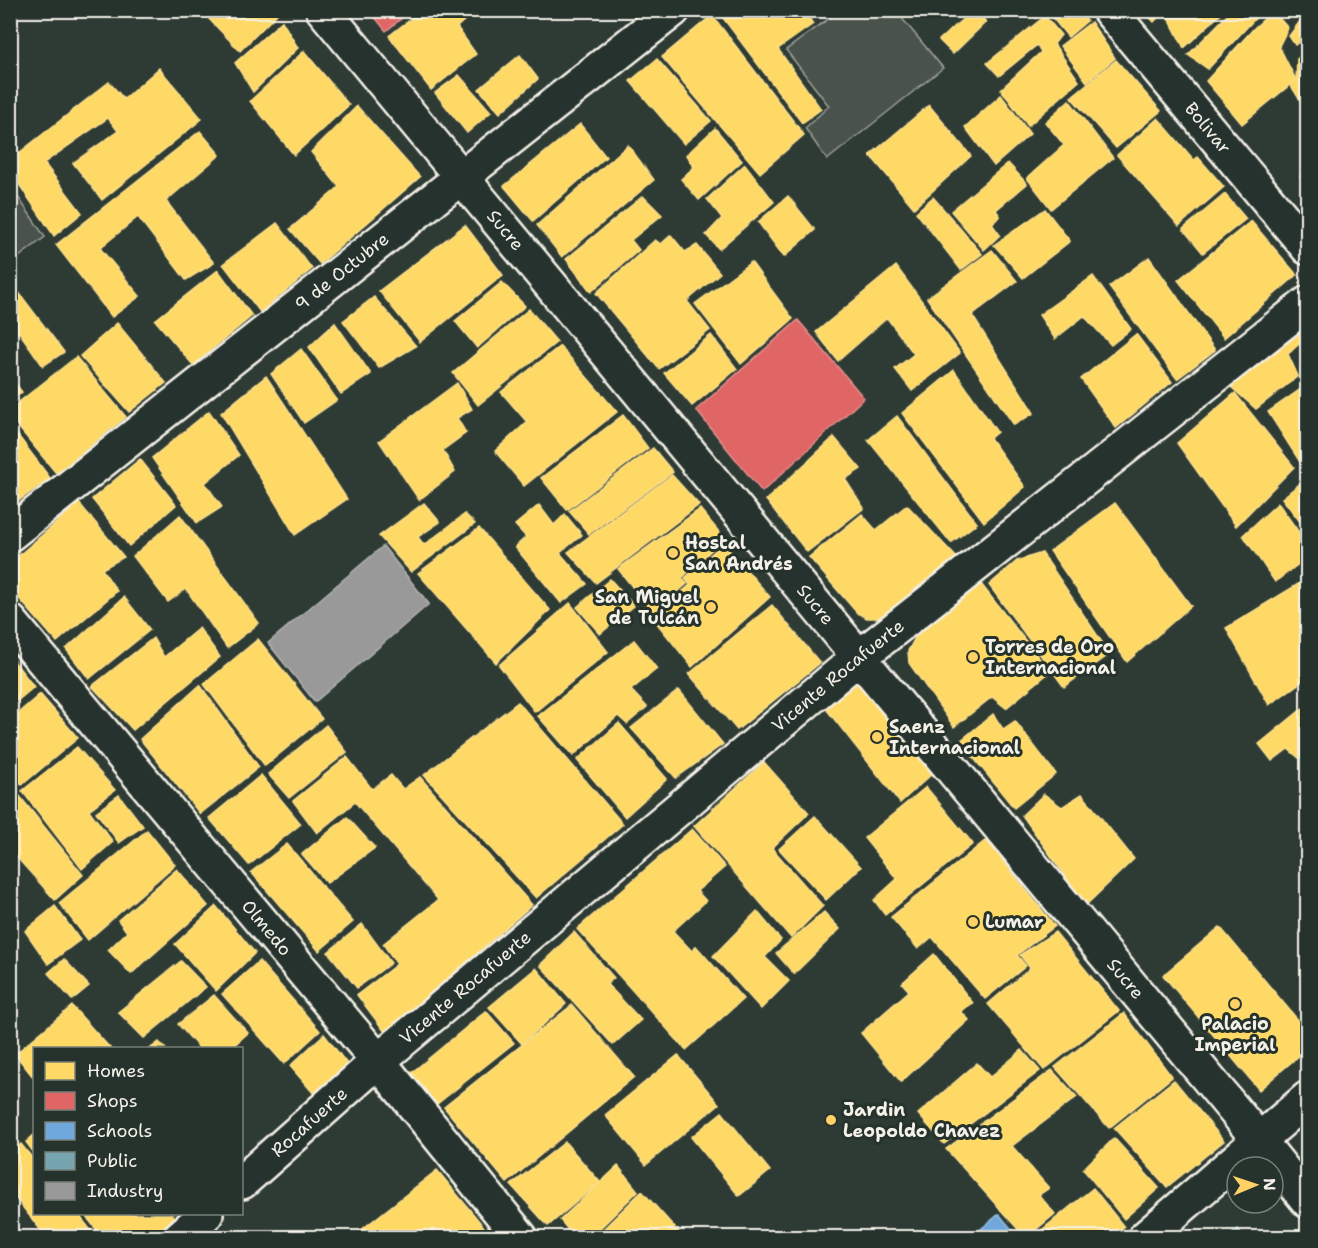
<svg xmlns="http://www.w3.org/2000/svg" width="1318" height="1248" viewBox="0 0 1318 1248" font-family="'Shantell Sans',sans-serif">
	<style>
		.green { fill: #48524c; stroke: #9ea29a; stroke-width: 1.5 }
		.homes { fill: #ffd966; stroke: #fce08d; stroke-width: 1.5 }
		.shops { fill: #e06666; stroke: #e6908d; stroke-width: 1.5 }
		.schools { fill: #6fa8dc; stroke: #97bee0; stroke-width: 1.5 }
		.public { fill: #76a5af; stroke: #9cbcc0; stroke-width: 1.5 }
		.industry { fill: #999; stroke: #b4b3b1; stroke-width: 1.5 }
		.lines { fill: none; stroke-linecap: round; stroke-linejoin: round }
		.minor-casing { stroke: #f4f1e8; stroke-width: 38 }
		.major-casing { stroke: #f4f1e8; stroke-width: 38 }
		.minor { stroke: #26332d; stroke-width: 33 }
		.major { stroke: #26332d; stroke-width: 33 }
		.poi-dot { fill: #ffd166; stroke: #26332d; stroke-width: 2 }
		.labels { text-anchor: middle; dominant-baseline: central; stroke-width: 6; stroke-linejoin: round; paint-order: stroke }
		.street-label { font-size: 18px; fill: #f4f1e8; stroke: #26332d }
		.poi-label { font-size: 18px; font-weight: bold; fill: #f4f1e8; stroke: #26332d; text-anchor: start }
	</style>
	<rect width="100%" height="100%" fill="#2e3b34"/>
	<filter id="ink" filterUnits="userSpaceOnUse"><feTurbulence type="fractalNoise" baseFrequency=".0167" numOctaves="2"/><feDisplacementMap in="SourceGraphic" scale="12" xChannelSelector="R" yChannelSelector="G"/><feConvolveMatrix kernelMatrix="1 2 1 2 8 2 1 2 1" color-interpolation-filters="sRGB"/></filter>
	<g filter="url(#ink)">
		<g class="green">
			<path d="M839,11H896L943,68L827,160L805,128L829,106L786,50Z"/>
			<path d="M10,185L45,237L11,263H10Z"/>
		</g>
		<g class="homes">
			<path d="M219,10H274L277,14L240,51L209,19Z"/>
			<path d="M422,10H476L457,27L476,54L431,90L389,36Z"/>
			<path d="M717,10H804L813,24L778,49L821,109L802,123Z"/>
			<path d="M973,10H976L986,22L953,54L939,40Z"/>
			<path d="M1029,10H1043L1036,18Z"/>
			<path d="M1046,10H1079L1087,21L1068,37Z"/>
			<path d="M1143,10H1165L1154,22Z"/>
			<path d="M1172,10H1225L1184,48L1167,15Z"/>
			<path d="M1232,10H1263L1208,69L1188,55Z"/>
			<path d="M1298,10H1308V36L1295,45L1289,36L1304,16Z"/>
			<path d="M1273,11L1288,28L1279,46L1296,80L1242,124L1206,81L1255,27Z"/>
			<path d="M712,15L804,135L760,173L662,57Z"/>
			<path d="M1045,16L1061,35L1054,44L1079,81L1028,126L1001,89L1041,52L1037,45L999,76L987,63Z"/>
			<path d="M282,21L298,48L253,92L235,63Z"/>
			<path d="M1091,22L1115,58L1087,82L1060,46Z"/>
			<path d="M304,51L349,105L294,155L250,101Z"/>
			<path d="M1306,52L1308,98L1301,102L1290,84L1296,80L1297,59Z"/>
			<path d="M520,55L538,79L500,113L479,89Z"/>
			<path d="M657,59L711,121L684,144L630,81Z"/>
			<path d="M1116,60L1161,111L1116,148L1071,97Z"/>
			<path d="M159,68L202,119L102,200L73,163L118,131L108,118L44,163L82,213L54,236L10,171V160L109,82L124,99Z"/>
			<path d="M459,75L491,112L467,133L435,93Z"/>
			<path d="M1001,95L1030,134L994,166L965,127Z"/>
			<path d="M1069,100L1113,158L1051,209L1027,178L1064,145L1045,122Z"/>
			<path d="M929,105L971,156L914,208L870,155Z"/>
			<path d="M357,106L420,177L320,264L290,229L339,187L311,152Z"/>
			<path d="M1158,118L1194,160L1198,157L1224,187L1179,226L1117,155Z"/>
			<path d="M580,124L606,157L533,221L504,186Z"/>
			<path d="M715,128L742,161L699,200L681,179L694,167L686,155Z"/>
			<path d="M200,131L220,155L166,201L214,263L186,280L138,217L100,248L140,296L112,317L56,245Z"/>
			<path d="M628,145L654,180L562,257L537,225Z"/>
			<path d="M1008,163L1027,184L996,210L1000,216L992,224L1000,235L984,250L951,211Z"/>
			<path d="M745,164L774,202L719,249L706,235L722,218L707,199Z"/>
			<path d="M1308,169V185L1300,176Z"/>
			<path d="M1225,194L1246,219L1203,253L1183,229Z"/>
			<path d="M643,196L662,215L631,240L639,250L591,292L566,259Z"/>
			<path d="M788,196L815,230L784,257L758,222Z"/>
			<path d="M933,197L982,254L961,270L916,212Z"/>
			<path d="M1045,209L1070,241L1023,278L994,245Z"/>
			<path d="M1251,221L1297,275L1224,338L1178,280Z"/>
			<path d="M277,223L312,269L260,312L223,264Z"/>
			<path d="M465,225L503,275L420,342L379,291Z"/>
			<path d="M671,235L685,252L697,245L720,273L687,301L710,330L659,369L596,293L655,240L661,244Z"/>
			<path d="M992,250L1017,281L972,315L1034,413L1014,425L927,298Z"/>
			<path d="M1149,257L1215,350L1177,379L1109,287Z"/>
			<path d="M751,262L793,319L741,364L695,304Z"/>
			<path d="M896,266L960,353L912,391L895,369L914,354L887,318L838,361L816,332Z"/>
			<path d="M218,270L252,316L193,365L155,320Z"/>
			<path d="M1093,276L1131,329L1111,345L1084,316L1055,339L1039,315Z"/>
			<path d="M502,282L525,306L477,348L455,321Z"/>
			<path d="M17,290L64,352L43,366L19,332L10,337V294Z"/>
			<path d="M374,297L416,346L379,368L343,321Z"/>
			<path d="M529,309L557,342L478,405L453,373Z"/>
			<path d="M117,323L166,383L129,412L80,356Z"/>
			<path d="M335,323L371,374L341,394L309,347Z"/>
			<path d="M1299,330L1306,338L1288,354L1298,376L1256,409L1230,386Z"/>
			<path d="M1136,334L1172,382L1116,428L1081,379Z"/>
			<path d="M711,335L737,369L692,406L664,373Z"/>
			<path d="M560,346L617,412L524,486L495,451L527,422L501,392Z"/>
			<path d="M301,349L337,400L304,423L271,374Z"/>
			<path d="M76,357L126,417L56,473L10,417V409Z"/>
			<path d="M954,370L997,432L990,438L1025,487L984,522L902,413Z"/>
			<path d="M10,376L22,392L10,401Z"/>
			<path d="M266,376L347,499L295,535L221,413Z"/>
			<path d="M457,383L472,409L457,418L466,433L443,450L455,472L419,500L379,441Z"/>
			<path d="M1301,389L1308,405V456L1300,462L1268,412Z"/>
			<path d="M1235,393L1294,467L1236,526L1177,443Z"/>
			<path d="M209,411L239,455L205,483L222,507L197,523L152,458Z"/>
			<path d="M623,415L648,448L567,510L541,478Z"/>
			<path d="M897,416L977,523L951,543L868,440Z"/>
			<path d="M10,425L50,478L10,507Z"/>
			<path d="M834,437L861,469L845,479L864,508L807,552L766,500Z"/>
			<path d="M653,448L673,472L589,534L569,511Z"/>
			<path d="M140,459L176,505L129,546L92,499Z"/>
			<path d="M672,475L699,505L596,583L568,552Z"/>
			<path d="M1308,477V532L1282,498Z"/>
			<path d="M79,503L124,557L102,569L117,591L57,642L10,588V563Z"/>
			<path d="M424,503L440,522L418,537L424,545L465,514L475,524L411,572L379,536Z"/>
			<path d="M1115,503L1191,606L1127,662L1050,551Z"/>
			<path d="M1278,503L1308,545V557L1275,582L1243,535Z"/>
			<path d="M539,505L554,525L565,514L582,535L560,553L587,584L561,603L515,547L526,537L515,525Z"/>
			<path d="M907,505L956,557L880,618H867L857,613L809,557L862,514L876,530Z"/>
			<path d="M700,509L724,538L682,578L687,584L653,613L618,569Z"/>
			<path d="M180,515L259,623L227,648L186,589L168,602L133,556Z"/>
			<path d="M479,528L550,610L496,663L418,573Z"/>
			<path d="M723,543L770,597L692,667L652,617L690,585L685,578Z"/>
			<path d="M1042,553L1110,654L1064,687L989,585L1017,561Z"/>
			<path d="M1308,578V677L1269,705L1226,628Z"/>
			<path d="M610,579L634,606L600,634L577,607Z"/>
			<path d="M981,584L1050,672L1006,708L992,697L954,727L909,663L908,651L921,627L973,587Z"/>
			<path d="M124,597L150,630L89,679L66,649Z"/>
			<path d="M570,603L608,652L535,712L499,665Z"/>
			<path d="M772,605L820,663L737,730L689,674Z"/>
			<path d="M199,628L220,657L133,730L92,686L153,638L164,657Z"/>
			<path d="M258,639L322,719L265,766L204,684Z"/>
			<path d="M634,640L657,669L631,690L647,707L627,724L618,716L573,756L538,716Z"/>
			<path d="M10,656L34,687L10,707Z"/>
			<path d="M862,682L933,773L900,803L820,701L840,683Z"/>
			<path d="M200,685L259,767L200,814L140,739Z"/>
			<path d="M679,690L723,744L676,778L631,728Z"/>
			<path d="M40,694L78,738L22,785L10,770V720Z"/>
			<path d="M518,702L623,824L536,898L424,775Z"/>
			<path d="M1308,704V751L1299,758L1288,749L1272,761L1259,744Z"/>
			<path d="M993,714L1003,729L1015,721L1056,774L1014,808L960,741Z"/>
			<path d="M619,723L667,779L625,817L577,760Z"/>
			<path d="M326,725L347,752L289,798L268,774Z"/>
			<path d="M77,747L115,790L89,810L113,842L82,869L22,791Z"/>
			<path d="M347,757L372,789L391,775L403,789L420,777L532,905L385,1032L357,995L397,964L383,944L438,900L355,802L317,833L293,801Z"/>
			<path d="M764,762L809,813L772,848L823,906L791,938L694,826Z"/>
			<path d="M261,775L301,824L249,865L209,818Z"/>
			<path d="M10,784L83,875L55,900L10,850Z"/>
			<path d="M926,787L973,844L885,915L874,900L897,879L864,838Z"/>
			<path d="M1044,794L1062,807L1082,794L1134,859L1086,905L1022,815Z"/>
			<path d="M119,795L143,826L119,843L96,812Z"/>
			<path d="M815,816L861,867L826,900L779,849Z"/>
			<path d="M347,817L375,848L327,883L302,854Z"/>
			<path d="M692,829L725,867L697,891L706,901L673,931L692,951L696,946L743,999L686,1050L577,929Z"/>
			<path d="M147,830L175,865L88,940L59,903Z"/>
			<path d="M986,840L1055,926L1017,955L1026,966L985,999L932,937L918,949L891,917Z"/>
			<path d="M287,844L353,922L319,951L251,872Z"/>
			<path d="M177,869L208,906L131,974L108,950L127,932L118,920Z"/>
			<path d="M55,906L80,940L48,964L25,931Z"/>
			<path d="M216,906L255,953L216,991L175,944Z"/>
			<path d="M757,911L781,940L765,957L789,981L761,1009L713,956Z"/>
			<path d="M824,912L840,929L794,974L776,953Z"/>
			<path d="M362,924L391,963L357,988L328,952Z"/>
			<path d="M1220,927L1308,1032V1048L1259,1090L1163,975Z"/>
			<path d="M574,932L614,978L607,984L641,1020L613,1045L540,965Z"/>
			<path d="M1055,932L1119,1011L1044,1070L988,1004L1030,968L1020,955Z"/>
			<path d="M934,954L973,1003L961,1011L969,1020L901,1082L861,1033L909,991L902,983Z"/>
			<path d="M64,959L89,986L72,1000L48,973Z"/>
			<path d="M181,961L206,987L144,1038L118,1012Z"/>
			<path d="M259,961L320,1031L284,1064L222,994Z"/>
			<path d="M536,968L566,1004L522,1044L489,1007Z"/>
			<path d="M214,995L248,1033L231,1048H199L178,1024Z"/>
			<path d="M572,1005L634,1077L507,1183L444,1107Z"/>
			<path d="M72,1006L110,1048H34V1078L15,1054Z"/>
			<path d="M486,1011L514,1043L437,1104L411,1073Z"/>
			<path d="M1124,1013L1172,1077L1109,1128L1055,1067Z"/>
			<path d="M324,1034L347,1064L314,1094L290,1066Z"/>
			<path d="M159,1042L165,1048H151Z"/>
			<path d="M1022,1050L1040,1071L944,1144L918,1114L977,1063L990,1077Z"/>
			<path d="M678,1055L719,1104L646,1165L605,1115Z"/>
			<path d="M1052,1070L1077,1097L1012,1146L1049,1188L1039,1195L1055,1214L1026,1238L946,1149Z"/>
			<path d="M1174,1080L1224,1141L1167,1187L1114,1128Z"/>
			<path d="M722,1112L770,1171L739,1196L691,1137Z"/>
			<path d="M34,1135V1153L26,1142Z"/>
			<path d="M1114,1138L1159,1188L1124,1219L1083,1169Z"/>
			<path d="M565,1142L600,1182L548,1226L511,1185Z"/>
			<path d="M21,1144L34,1160V1214H78L97,1238H38L43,1233L10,1191V1152Z"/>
			<path d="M618,1166L638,1191L590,1238H575L560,1220Z"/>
			<path d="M437,1170L493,1238H351Z"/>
			<path d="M1093,1188L1124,1227L1110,1238H1032Z"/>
			<path d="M642,1191L684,1238H594Z"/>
			<path d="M84,1214H172L175,1217L151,1238H103Z"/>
			<path d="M231,1229L238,1238H220Z"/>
		</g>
		<g class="shops">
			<path d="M369,10H412L386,31Z"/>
			<path d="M798,320L864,398L762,492L696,410Z"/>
		</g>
		<path class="schools" d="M999,1214L1019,1238H970Z"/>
		<path class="public" d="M1238,1229L1245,1238H1227Z"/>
		<path class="industry" d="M383,546L429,604L315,702L268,643Z"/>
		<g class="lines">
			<defs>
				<g id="minor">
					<path id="s1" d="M10,534L673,10"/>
					<path id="s2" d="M10,621L378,1061L521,1238"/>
					<path id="s3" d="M242,1182L378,1061L858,658L1308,303"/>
					<path d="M179,1238L206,1214"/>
					<path d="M1145,1238L1308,1098"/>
				</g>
				<g id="major">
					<path id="s4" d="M323,10L1259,1140L1308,1201"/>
					<path id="s5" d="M1109,10L1308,248"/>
				</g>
			</defs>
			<use href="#minor" class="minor-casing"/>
			<use href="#major" class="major-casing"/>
			<use href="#minor" class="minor"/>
			<use href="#major" class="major"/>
		</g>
	</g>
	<g class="poi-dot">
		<circle cx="673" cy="553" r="6"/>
		<circle cx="711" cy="607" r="6"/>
		<circle cx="973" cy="657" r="6"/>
		<circle cx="877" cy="737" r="6"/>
		<circle cx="973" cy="922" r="6"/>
		<circle cx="1235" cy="1004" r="6"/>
		<circle cx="831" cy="1120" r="6"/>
	</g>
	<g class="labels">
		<g class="street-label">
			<text stroke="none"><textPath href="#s5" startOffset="154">Bolivar</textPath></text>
			<text stroke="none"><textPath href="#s4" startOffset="286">Sucre</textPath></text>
			<text stroke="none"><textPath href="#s1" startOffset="423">9 de Octubre</textPath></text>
			<text stroke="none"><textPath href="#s4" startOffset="772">Sucre</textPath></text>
			<text stroke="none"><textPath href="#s3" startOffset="782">Vicente Rocafuerte</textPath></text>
			<text stroke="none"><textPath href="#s2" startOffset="400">Olmedo</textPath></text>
			<text stroke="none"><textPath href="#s4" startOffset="1258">Sucre</textPath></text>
			<text stroke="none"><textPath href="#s3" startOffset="296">Vicente Rocafuerte</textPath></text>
			<text stroke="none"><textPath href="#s3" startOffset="90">Rocafuerte</textPath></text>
		</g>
		<g class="poi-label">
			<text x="685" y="543">Hostal<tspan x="685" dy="21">San Andrés</tspan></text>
			<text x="699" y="597" text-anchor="end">San Miguel<tspan x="699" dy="21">de Tulcán</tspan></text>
			<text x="985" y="647">Torres de Oro<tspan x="985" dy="21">Internacional</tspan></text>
			<text x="889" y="727">Saenz<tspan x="889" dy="21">Internacional</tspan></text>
			<text x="985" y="922">Lumar</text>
			<text x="1235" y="1024" text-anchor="middle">Palacio<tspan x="1235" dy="21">Imperial</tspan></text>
			<text x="843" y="1110">Jardin<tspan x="843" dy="21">Leopoldo Chavez</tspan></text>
		</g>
	</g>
	<rect width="1318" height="1248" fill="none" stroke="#26332d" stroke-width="36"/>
	<rect x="18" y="18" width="1282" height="1212" fill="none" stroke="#f4f1e8" stroke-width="2" filter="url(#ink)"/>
	<rect x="33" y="1047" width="210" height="168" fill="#26332d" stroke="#787f78" stroke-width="1.5"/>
	<rect x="45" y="1062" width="30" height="18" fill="#ffd966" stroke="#787f78" stroke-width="1.5"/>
	<text x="87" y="1077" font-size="18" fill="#f4f1e8">Homes</text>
	<rect x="45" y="1092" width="30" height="18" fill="#e06666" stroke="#787f78" stroke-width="1.5"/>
	<text x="87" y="1107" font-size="18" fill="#f4f1e8">Shops</text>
	<rect x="45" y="1122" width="30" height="18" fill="#6fa8dc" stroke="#787f78" stroke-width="1.5"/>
	<text x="87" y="1137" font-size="18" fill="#f4f1e8">Schools</text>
	<rect x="45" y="1152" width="30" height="18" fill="#76a5af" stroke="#787f78" stroke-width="1.5"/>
	<text x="87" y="1167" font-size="18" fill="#f4f1e8">Public</text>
	<rect x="45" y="1182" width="30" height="18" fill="#999999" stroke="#787f78" stroke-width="1.5"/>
	<text x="87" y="1197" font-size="18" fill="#f4f1e8">Industry</text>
	<g transform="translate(1255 1185) rotate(88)"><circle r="28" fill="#26332d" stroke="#787f78" stroke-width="1.5"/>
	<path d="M0-4.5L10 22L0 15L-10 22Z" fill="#ffd166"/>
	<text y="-9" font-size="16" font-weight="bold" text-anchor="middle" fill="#f4f1e8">N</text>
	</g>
</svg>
